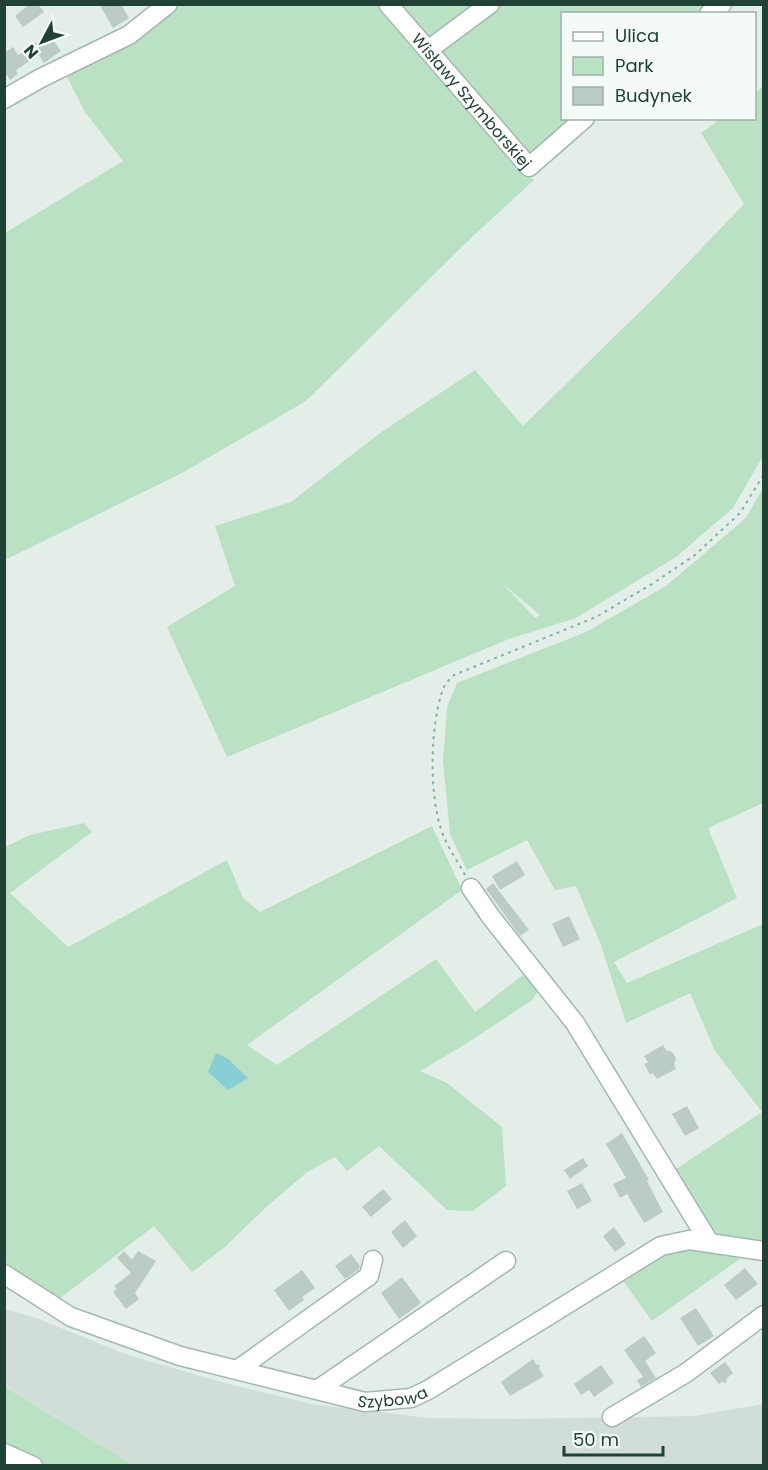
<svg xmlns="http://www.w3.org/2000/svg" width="768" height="1470" viewBox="0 0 768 1470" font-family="Poppins,sans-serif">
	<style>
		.built { fill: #d1ded8 }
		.green { fill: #bae1c3; fill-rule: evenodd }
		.water { fill: #87cfd7 }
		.building { fill: #bbccc4 }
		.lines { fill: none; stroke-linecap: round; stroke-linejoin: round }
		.minor-casing { stroke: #a5b7b0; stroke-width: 21 }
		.path { stroke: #81b4a2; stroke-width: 2; stroke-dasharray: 3 4.5; stroke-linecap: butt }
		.minor { stroke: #fff; stroke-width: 18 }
		.labels { text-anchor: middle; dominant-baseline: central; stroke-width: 4.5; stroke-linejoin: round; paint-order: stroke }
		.street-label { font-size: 16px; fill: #214137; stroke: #f4faf7 }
	</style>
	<rect width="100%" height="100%" fill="#e3eee9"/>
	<path class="built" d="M5,1309L36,1318L128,1355L225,1383L312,1404L429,1418L511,1419L694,1416L763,1404V1465H137L128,1462L5,1386Z"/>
	<g class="green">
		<path d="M181,5H377L517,169L534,180L473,236L306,401L184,472L5,560V233L123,161L85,112L66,75L128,45Z"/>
		<path d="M398,5H483L427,40Z"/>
		<path d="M501,5H711L700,13L562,14V118L576,119L530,157L441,50Z"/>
		<path d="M763,86V456L733,508L676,557L576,618L509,639L227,757L167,627L235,586L215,526L291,502L380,433L475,370L523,426L657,295L744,204L701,133L720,119L754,118L755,93ZM503,584L540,615L535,618Z"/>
		<path d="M763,488V803L708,828L737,898L614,962L627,983L763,924V1243L712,1236L673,1171L762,1112L715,1051L690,993L626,1023L601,945L576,886L555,890L527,840L467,870L450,834L443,761L447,707L457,683L586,632L666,586L746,518Z"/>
		<path d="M84,823L92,832L10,893L68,947L227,860L243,898L260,912L432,826L462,890L247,1045L277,1065L436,959L475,1012L523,975L544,983L531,1001L461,1047L420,1071L447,1083L502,1127L506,1186L473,1211L447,1210L379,1146L347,1171L335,1157L307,1172L264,1209L225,1247L192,1272L154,1226L58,1300L5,1262V847L30,835Z"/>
		<path d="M692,1248L744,1256L652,1321L621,1278L661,1254Z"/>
		<path d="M4,1386L128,1462L137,1465H43L5,1449Z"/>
	</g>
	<path class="water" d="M216,1053L228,1059L248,1078L228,1090L208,1072Z"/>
	<g class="building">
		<path d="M30,4H38L44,12L23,27L15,16Z"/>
		<path d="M99,4H121L129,18L113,28Z"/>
		<path d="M49,34L61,51L44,63L39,55L16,70L18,74L10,80L7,75L4,77V53L13,47L18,55Z"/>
		<path d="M517,861L525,875L500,890L492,876Z"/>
		<path d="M493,883L529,930L520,936L486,889Z"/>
		<path d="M569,916L580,939L563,947L552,924Z"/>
		<path d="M663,1045L666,1050L672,1052L676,1058L674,1064L676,1069L657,1079L653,1073L650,1075L647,1069L644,1064L648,1062L644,1056Z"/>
		<path d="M687,1106L699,1128L685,1136L672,1114Z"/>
		<path d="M622,1133L649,1180L647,1181L663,1212L644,1223L627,1194L620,1198L613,1184L626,1178L606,1144Z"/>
		<path d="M583,1158L588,1166L570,1179L564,1170Z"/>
		<path d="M582,1183L592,1201L577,1209L567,1191Z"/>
		<path d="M383,1189L392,1199L371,1217L362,1207Z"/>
		<path d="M405,1220L417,1236L403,1248L391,1232Z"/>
		<path d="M614,1227L626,1244L615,1252L603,1236Z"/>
		<path d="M124,1251L132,1260L138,1251L156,1261L135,1293L139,1299L126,1309L113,1292L117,1289L114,1286L131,1273L117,1258Z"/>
		<path d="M351,1254L360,1266L359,1269L345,1279L335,1266Z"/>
		<path d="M745,1268L758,1284L736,1300L724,1285Z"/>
		<path d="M302,1270L315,1288L302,1297L304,1300L289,1311L274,1290Z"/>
		<path d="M402,1277L421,1303L399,1319L381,1293Z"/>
		<path d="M696,1308L714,1336L698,1346L680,1318Z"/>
		<path d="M644,1336L656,1353L645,1361L656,1378L641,1387L637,1380L643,1377L624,1350Z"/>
		<path d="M533,1359L536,1364L540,1365L539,1369L544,1376L510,1396L501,1382Z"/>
		<path d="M725,1362L733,1373L727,1378L726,1383L722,1382L719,1384L710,1373Z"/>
		<path d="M601,1365L614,1383L594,1397L589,1390L581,1395L574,1384Z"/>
	</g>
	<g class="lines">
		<defs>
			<g id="minor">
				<path id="s1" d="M388,4L529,167L585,118"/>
				<path d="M709,14L722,4"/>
				<path d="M428,50L490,4"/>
				<path d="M4,99L41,78L129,35L168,4"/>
				<path d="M471,888L491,917L575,1023L709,1242"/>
				<path id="s2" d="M4,1274L71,1317L180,1356L365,1402L411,1398L428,1390L661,1246L689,1240L764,1251"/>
				<path d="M237,1370L369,1276L373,1260"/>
				<path d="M317,1390L506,1261"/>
				<path d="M612,1417L686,1373L764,1315"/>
				<path d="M4,1453L33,1466"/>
			</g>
		</defs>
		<use href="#minor" class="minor-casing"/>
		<path class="path" d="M465,875C457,860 446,845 441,829C429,792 430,726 443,689C445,684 450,679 454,675L596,617L652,584L695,555L740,513L764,474"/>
		<use href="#minor" class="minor"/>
	</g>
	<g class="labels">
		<g class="street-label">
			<text stroke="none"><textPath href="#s1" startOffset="128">Wisławy Szymborskiej</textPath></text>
			<text stroke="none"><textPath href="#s2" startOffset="414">Szybowa</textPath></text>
		</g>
	</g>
	<rect width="768" height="1470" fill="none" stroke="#214137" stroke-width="12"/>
	<rect x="561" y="12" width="195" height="108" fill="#f4faf7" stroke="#a0b0aa" stroke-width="1.5"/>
	<rect x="573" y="32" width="30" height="9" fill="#ffffff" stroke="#a0b0aa" stroke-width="1.5"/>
	<text x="615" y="42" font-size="18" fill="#214137">Ulica</text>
	<rect x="573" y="57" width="30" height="18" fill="#bae1c3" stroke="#a0b0aa" stroke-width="1.5"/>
	<text x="615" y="72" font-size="18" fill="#214137">Park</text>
	<rect x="573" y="87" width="30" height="18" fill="#bbccc4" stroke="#a0b0aa" stroke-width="1.5"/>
	<text x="615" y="102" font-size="18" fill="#214137">Budynek</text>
	<g transform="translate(42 42) rotate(229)" stroke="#f4faf7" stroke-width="4.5" paint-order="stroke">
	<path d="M0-4.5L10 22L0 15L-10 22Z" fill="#214137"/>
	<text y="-9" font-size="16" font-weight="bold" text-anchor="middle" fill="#214137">N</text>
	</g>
	<path d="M564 1446v9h99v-9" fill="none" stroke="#214137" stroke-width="3"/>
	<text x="573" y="1446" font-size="18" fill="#214137" stroke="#f4faf7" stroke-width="4.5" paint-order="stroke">50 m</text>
</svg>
